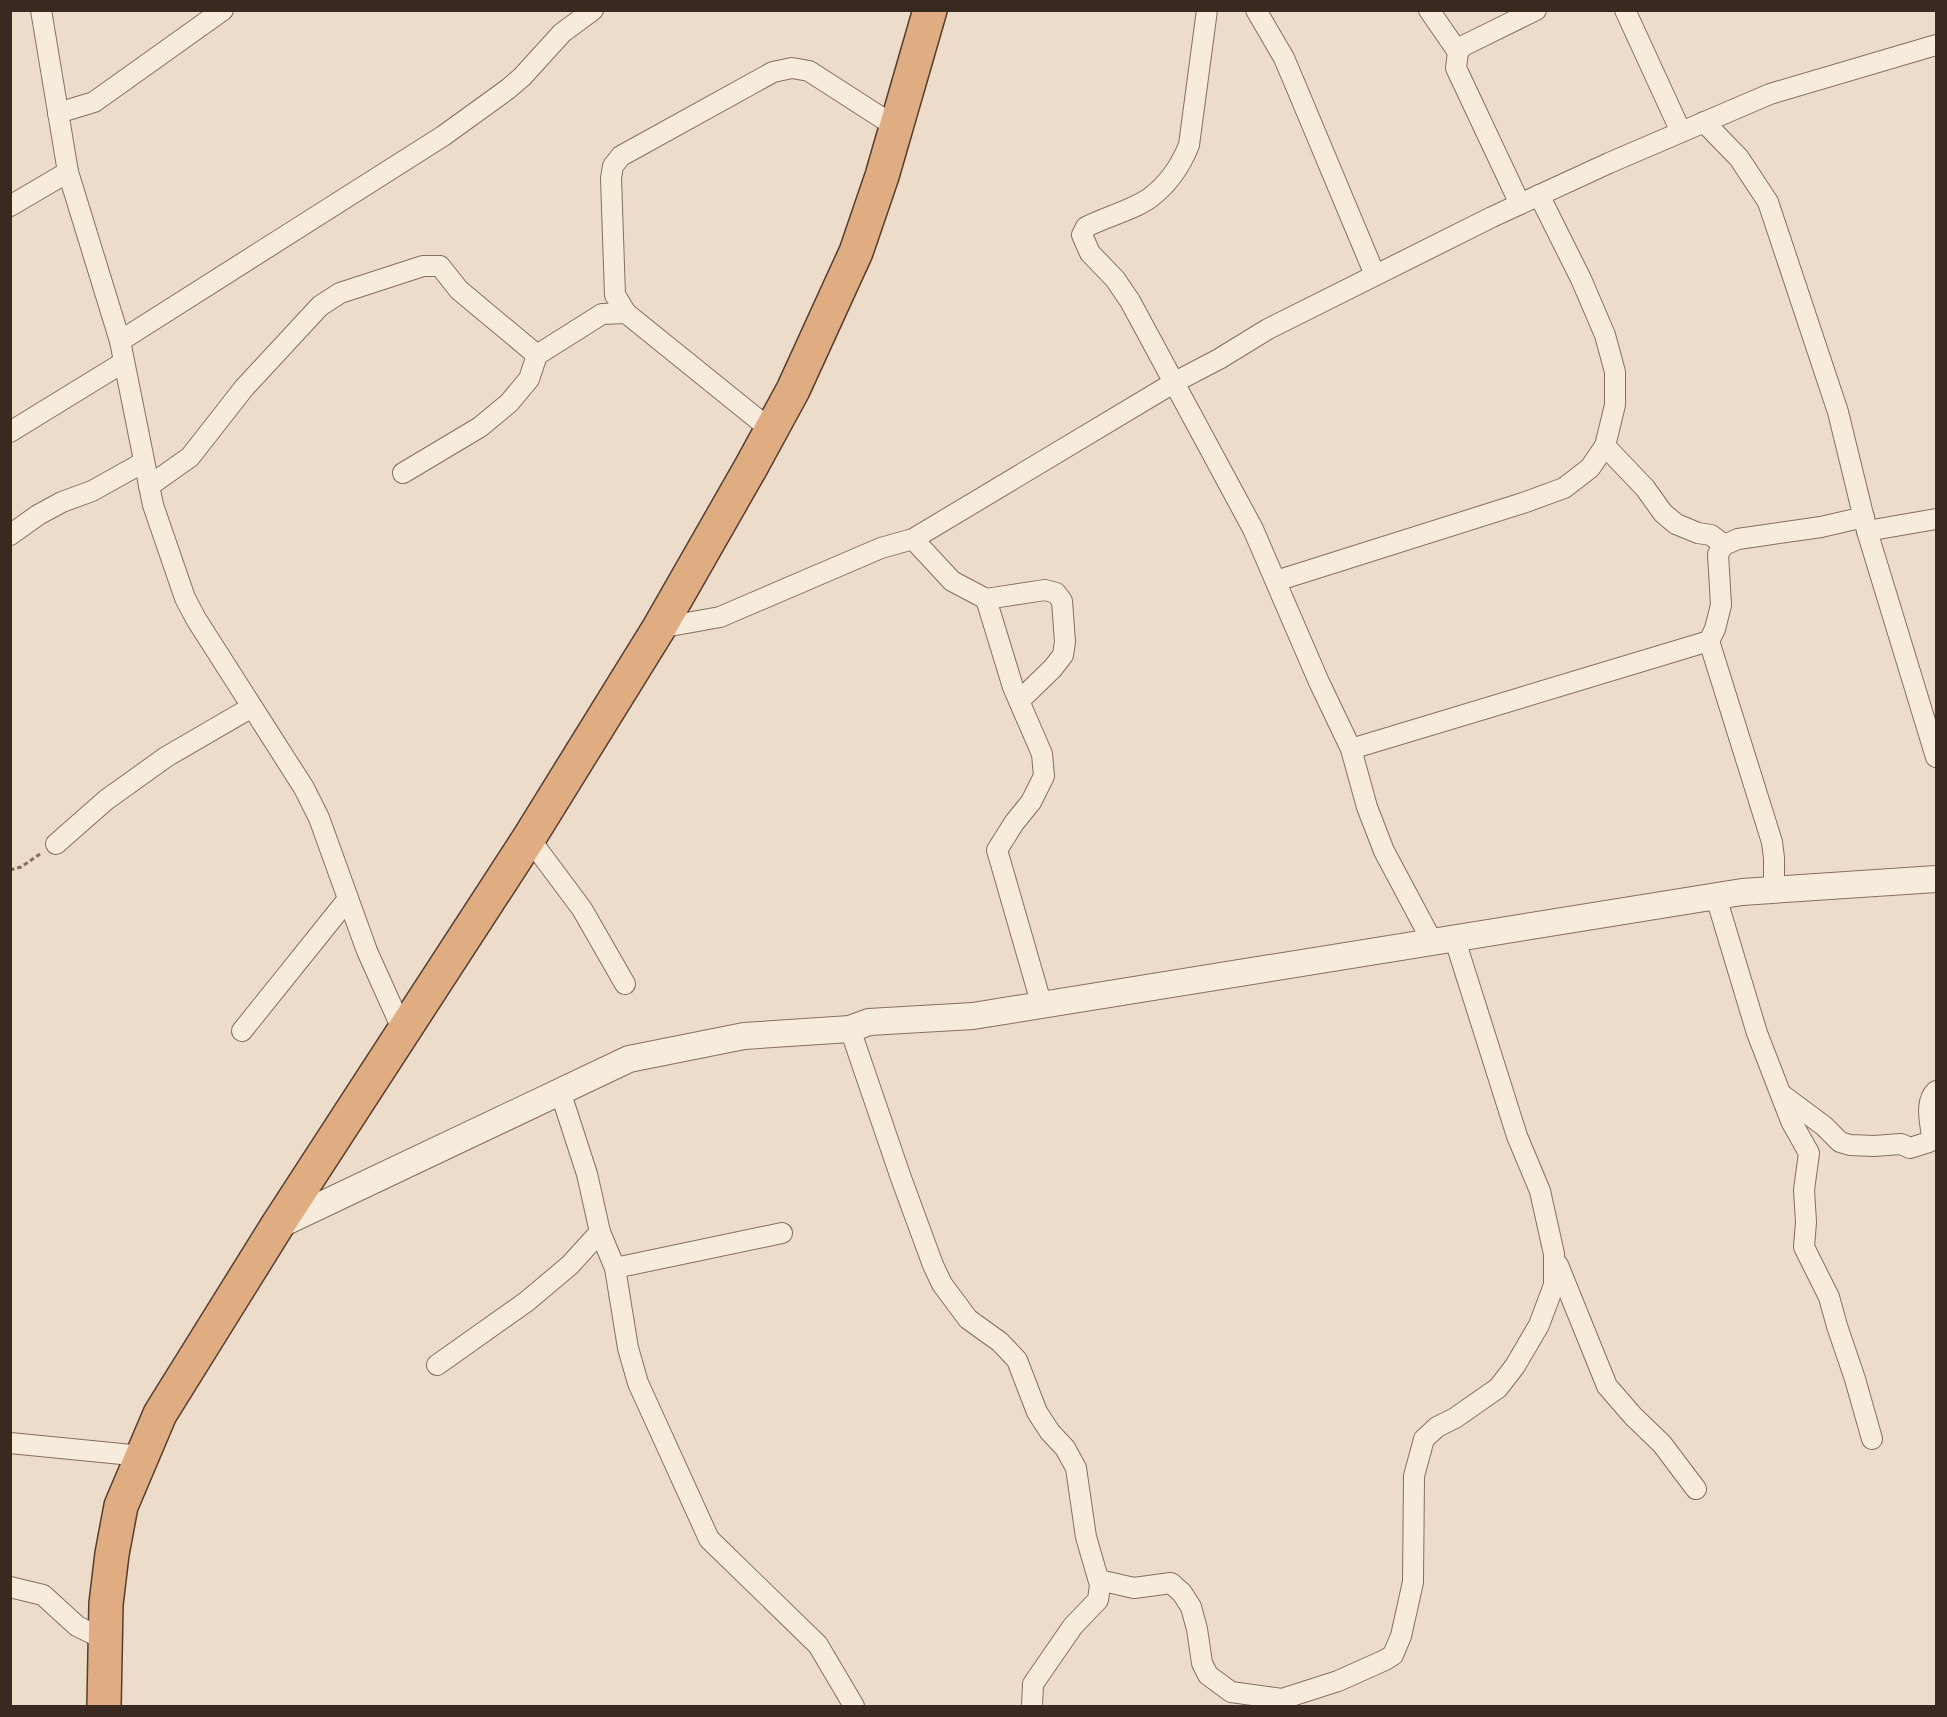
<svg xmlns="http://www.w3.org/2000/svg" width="1947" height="1717" viewBox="0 0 1947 1717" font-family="'IBM Plex Serif',serif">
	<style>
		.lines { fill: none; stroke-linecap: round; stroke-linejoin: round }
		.minor-casing { stroke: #876e5f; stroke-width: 22 }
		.tertiary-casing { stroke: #876e5f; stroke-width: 28 }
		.trunk-casing { stroke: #553d32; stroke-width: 36 }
		.path { stroke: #876e5f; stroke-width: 3; stroke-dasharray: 4.5 3; stroke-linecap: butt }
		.minor { stroke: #f7ebdc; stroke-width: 20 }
		.tertiary { stroke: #f7ebdc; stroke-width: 26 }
		.trunk { stroke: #e0ac82; stroke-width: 33 }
	</style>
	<rect width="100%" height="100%" fill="#ecdcc9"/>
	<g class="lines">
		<defs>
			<g id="minor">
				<path d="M41,10L68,172L120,341L153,505L185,598L196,619L304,788L319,818L367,951L403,1031"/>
				<path d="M1207,10L1189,145C1181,165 1168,184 1151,197C1136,209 1105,217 1086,227L1082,235L1090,253L1115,279L1130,301L1253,529L1319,682L1351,749L1367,807L1384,851L1433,943"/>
				<path d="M1256,10L1284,58L1295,84L1375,275"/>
				<path d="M1429,10L1458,52"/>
				<path d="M1625,10L1681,132"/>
				<path d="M58,113L94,102L223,10"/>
				<path d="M1704,122L1739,158L1768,202L1838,412L1867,531L1936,757"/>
				<path d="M1520,204L1456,68L1458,52L1463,46L1536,10"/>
				<path d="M10,206L68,172"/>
				<path d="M626,313L615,295L611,178L613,166L621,156L773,72L792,68L809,71L896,127"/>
				<path d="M120,341L443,136L508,89L522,77L562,33L593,10"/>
				<path d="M10,432L124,362"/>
				<path d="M1605,446L1645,488L1663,513L1676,524L1698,533L1711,535L1724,545"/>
				<path d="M403,473L480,427L509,403L529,379L537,355L602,314L626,313L771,430"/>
				<path d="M149,486L190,457L244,388L320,306L340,293L423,266H440L459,290L537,355"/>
				<path d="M1867,531L1936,519"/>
				<path d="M10,535L38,515L62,502L92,491L144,462"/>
				<path d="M913,539L952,581L986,599L1045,590L1056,593L1062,601L1065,642L1063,655L1053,668L1019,701"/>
				<path d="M1276,581L1523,503L1564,488L1590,468L1605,446L1615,405V372L1605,335L1581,279L1539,195"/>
				<path d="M986,599L1013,687L1042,754L1044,776L1031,802L1014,823L997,850L1042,1006"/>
				<path d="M659,628L720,617L881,548L913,539L1175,382L1219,359L1268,329L1492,217L1609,163L1770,94L1936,45"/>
				<path d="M1709,641L1772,842L1774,858V890"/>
				<path d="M1351,749L1709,641L1715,629L1721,605L1718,554L1724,545L1738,539L1821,527L1864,517"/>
				<path d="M529,838L582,909L625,984"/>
				<path d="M56,844L106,800L166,757L252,707"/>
				<path d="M1716,897L1757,1033L1791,1121L1809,1153L1804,1190L1806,1222L1804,1247L1829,1297L1837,1326L1855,1379L1872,1439"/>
				<path d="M850,1029L901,1178L933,1265L942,1284L968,1319L1000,1342L1017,1360L1037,1412L1050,1432L1065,1448L1076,1468L1086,1537L1100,1585L1098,1600L1073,1626L1033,1684L1032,1706"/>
				<path d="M242,1031L348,899"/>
				<path d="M560,1091L587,1174L600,1232L615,1268L628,1348L638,1383L709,1539L818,1645L854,1706"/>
				<path d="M1781,1094L1824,1126L1840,1142L1850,1145L1874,1146L1901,1144L1910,1148L1929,1142L1932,1138C1931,1124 1924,1102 1936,1091"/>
				<path d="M1558,1265L1607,1386L1633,1416L1662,1444L1696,1489"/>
				<path d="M615,1268L782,1233"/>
				<path d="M437,1365L526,1302L570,1265L600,1232"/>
				<path d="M10,1443L142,1456"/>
				<path d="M1099,1580L1134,1588L1171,1583L1182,1593L1191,1607L1197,1629L1202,1663L1208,1675L1231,1692L1282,1699L1338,1681L1385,1660L1393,1655L1401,1636L1413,1582L1414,1476L1424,1439L1437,1427L1455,1418L1498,1388L1515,1366L1539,1325L1554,1285V1254L1540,1191L1517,1136L1455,940"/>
				<path d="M10,1587L43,1595L77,1626L105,1640"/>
			</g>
			<path id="tertiary" d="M277,1226L629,1059L744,1036L850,1029L869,1022L973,1016L1742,892L1936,879"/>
			<path id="trunk" d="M104,1706L106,1604L112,1554L121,1506L160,1414L277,1226L529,838L659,628L751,467L793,390L856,252L882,176L930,10"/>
		</defs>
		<use href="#minor" class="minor-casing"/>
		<use href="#tertiary" class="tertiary-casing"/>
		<use href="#trunk" class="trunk-casing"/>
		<path class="path" d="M10,870L21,867L40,854"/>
		<use href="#minor" class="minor"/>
		<use href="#tertiary" class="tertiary"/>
		<use href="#trunk" class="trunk"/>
	</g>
	<rect width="1947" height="1717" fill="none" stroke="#392921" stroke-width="24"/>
</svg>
